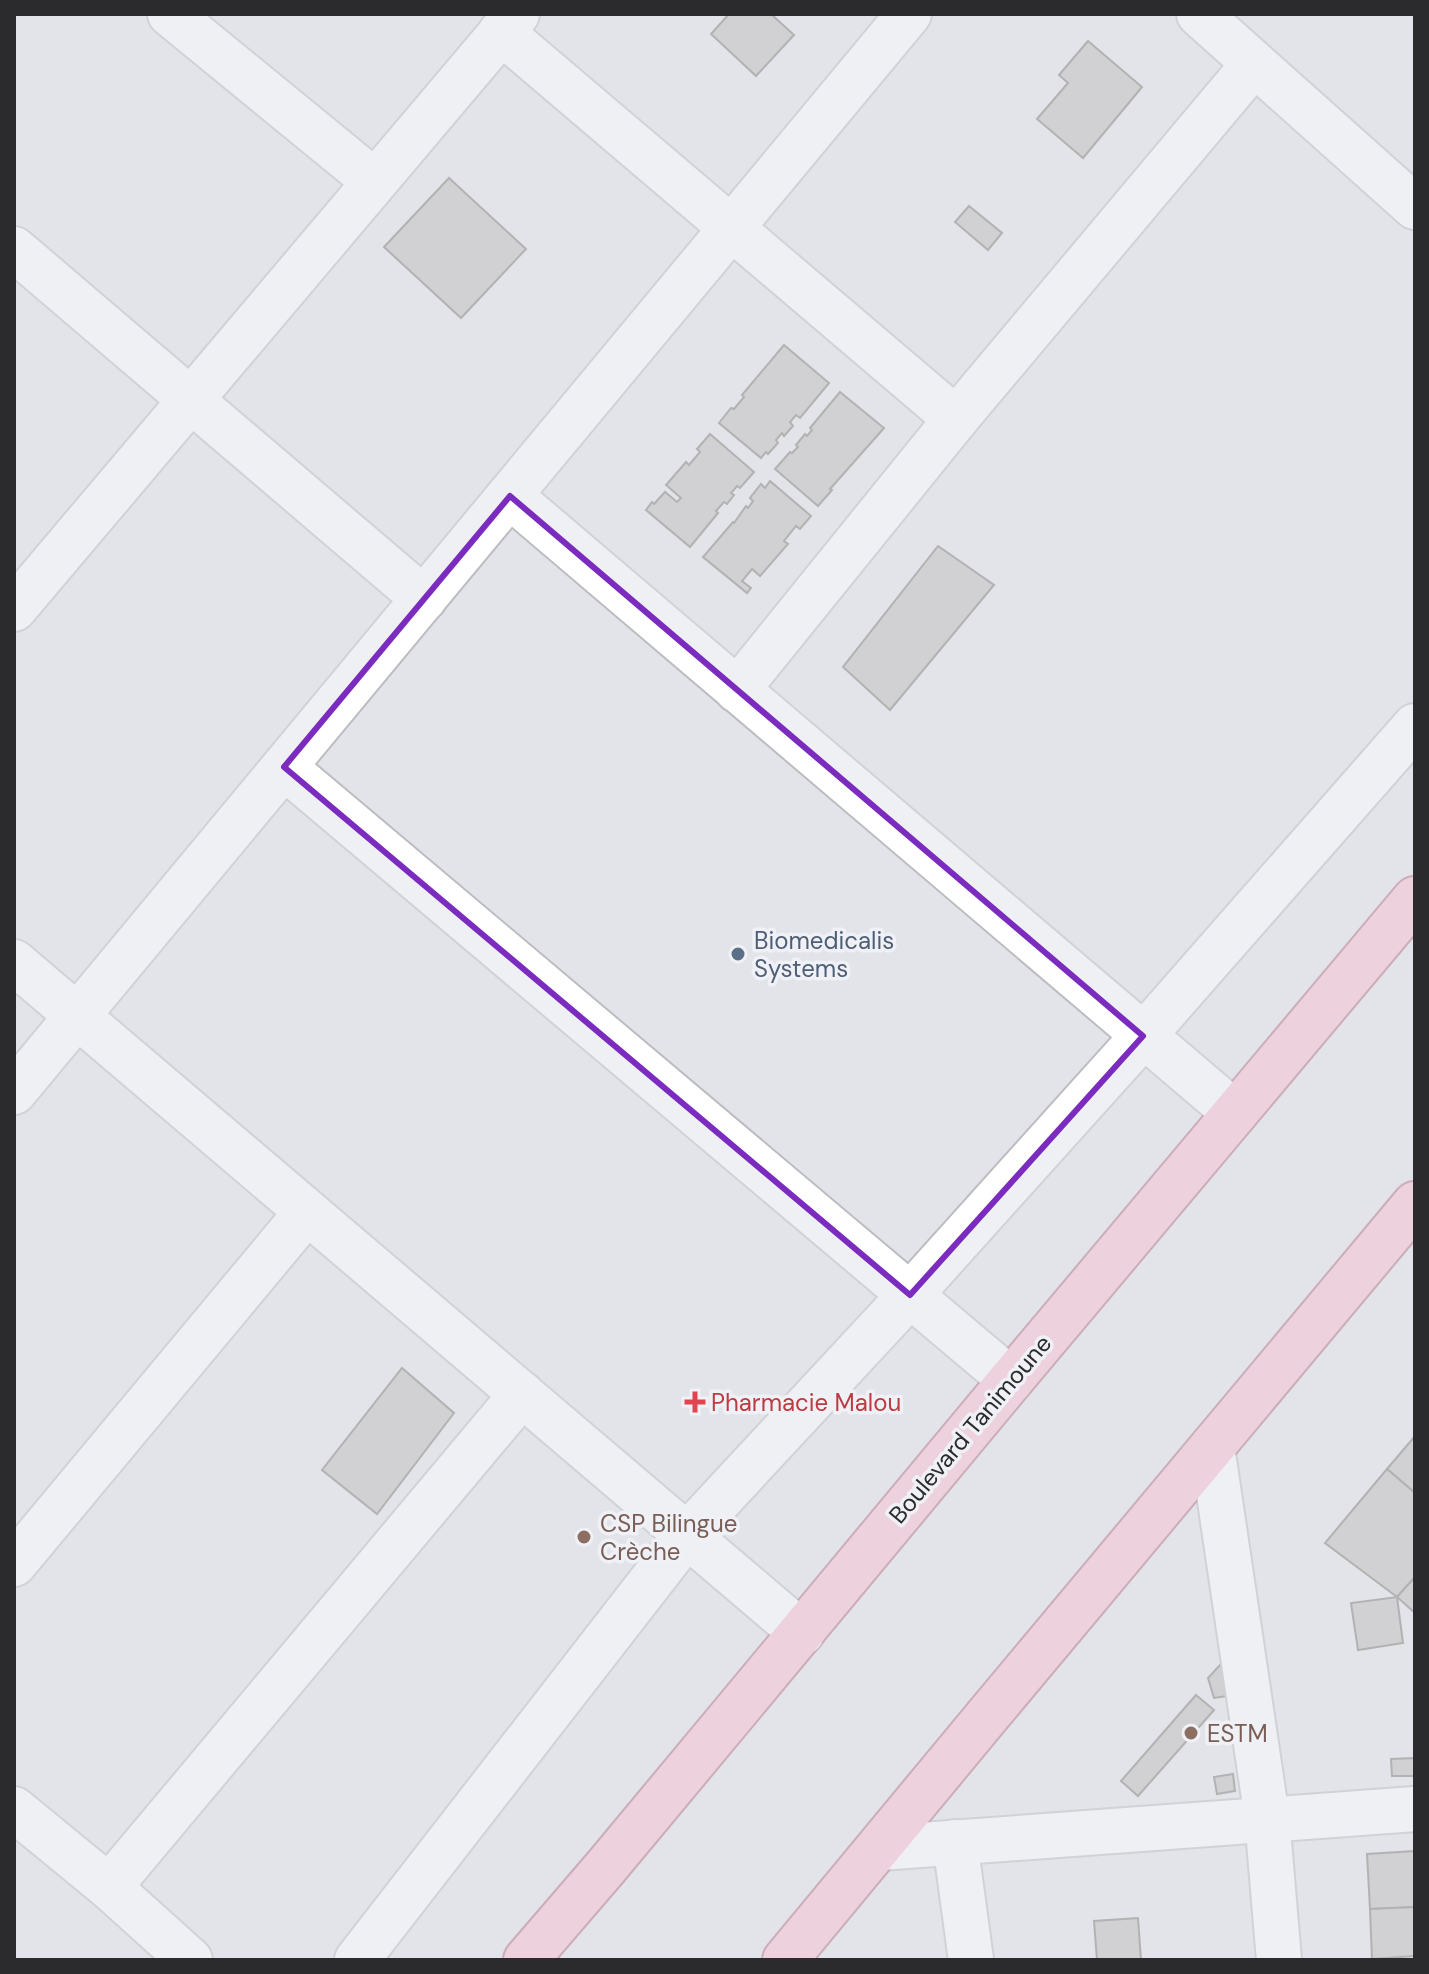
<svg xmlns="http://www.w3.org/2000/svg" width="1429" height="1974" viewBox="0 0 1429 1974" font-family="'DM Sans',sans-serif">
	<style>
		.building { fill: #bcb9b5; stroke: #797672; stroke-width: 2 }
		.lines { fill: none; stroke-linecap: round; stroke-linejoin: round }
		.minor-casing { stroke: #bbbdc1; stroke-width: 48 }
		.major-casing { stroke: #b06b7e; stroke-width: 48 }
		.minor { stroke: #fff; stroke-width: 44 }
		.major { stroke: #fbbbcc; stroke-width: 44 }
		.marked { fill: none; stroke: #7b2cbf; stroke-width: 6; stroke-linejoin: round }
		.service-dot { fill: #5c6f8a; stroke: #f0f1f6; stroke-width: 3 }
		.health-dot { fill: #e0444e; stroke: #f0f1f6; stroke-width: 3 }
		.education-dot { fill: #8d6e63; stroke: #f0f1f6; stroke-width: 3 }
		.labels { text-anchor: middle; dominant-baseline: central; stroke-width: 7; stroke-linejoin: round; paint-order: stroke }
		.service-label { font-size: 24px; fill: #4e5e75; stroke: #f0f1f6; text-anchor: start }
		.health-label { font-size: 24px; fill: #be3a42; stroke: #f0f1f6; text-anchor: start }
		.street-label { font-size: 24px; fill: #2b2b2d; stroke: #f0f1f6 }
		.education-label { font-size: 24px; fill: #785e54; stroke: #f0f1f6; text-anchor: start }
	</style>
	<rect width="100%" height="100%" fill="#e2e4e9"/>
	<g class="building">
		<path d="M729,14H771L794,35L756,76L711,34Z"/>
		<path d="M1088,41L1142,87L1083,158L1037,119L1068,83L1059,75Z"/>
		<path d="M449,178L526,249L461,318L384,247Z"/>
		<path d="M969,206L1002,233L988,250L955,222Z"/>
		<path d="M784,345L829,383L800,418L796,415L790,422L793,426L784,436L782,433L776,440L778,443L768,454L766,452L761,458L719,423L731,408L734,409L744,397L742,395Z"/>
		<path d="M840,392L884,428L830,489L832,490L818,506L775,469L790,452L792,453L798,447L796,445L805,434L807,436L812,430L810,428Z"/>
		<path d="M710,434L754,472L740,488L737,486L731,493L734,495L727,504L724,502L716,511L718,513L690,547L646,510L652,502L654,504L665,492L677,502L681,498L666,485L686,462L689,465L700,452L697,449Z"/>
		<path d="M770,481L811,516L800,529L796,526L784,541L788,544L760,576L752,569L742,581L751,588L747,593L703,557L733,522L734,523L746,506L748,508L753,501L750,498L761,484L765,488Z"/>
		<path d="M938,546L994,585L890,710L843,667Z"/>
		<path d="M402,1368L454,1413L377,1514L322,1470Z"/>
		<path d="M1415,1436V1493L1387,1469Z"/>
		<path d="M1387,1469L1415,1493V1577L1397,1597L1325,1543Z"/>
		<path d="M1415,1577V1613L1397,1597Z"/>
		<path d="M1397,1597L1403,1643L1358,1650L1351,1603Z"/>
		<path d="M1221,1664L1227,1696L1214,1698L1208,1678Z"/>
		<path d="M1196,1695L1214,1710L1138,1796L1121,1781Z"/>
		<path d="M1415,1758V1776H1392L1391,1759Z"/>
		<path d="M1233,1774L1235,1791L1217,1794L1214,1777Z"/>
		<path d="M1415,1851V1907L1370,1909L1367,1854Z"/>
		<path d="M1415,1907V1956L1372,1959L1370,1909Z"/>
		<path d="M1138,1918L1141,1960H1097L1094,1921Z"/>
	</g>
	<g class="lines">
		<defs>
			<g id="minor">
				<path d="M170,14L374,181"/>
				<path d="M1199,14L1415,207"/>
				<path d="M501,32L956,419"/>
				<path d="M14,249L424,599"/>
				<path d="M510,496L1235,1113"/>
				<path d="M14,609L517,14"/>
				<path d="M737,690L956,419L1254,64"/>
				<path d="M284,767L1011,1380"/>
				<path d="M14,962L802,1633"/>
				<path d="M14,1092L909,14"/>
				<path d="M1212,1447L1267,1818L1279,1960"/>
				<path d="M14,1564L307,1212"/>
				<path d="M14,1809L109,1887L190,1960"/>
				<path d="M955,1842L971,1960"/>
				<path d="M880,1848L1415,1809"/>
				<path d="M109,1887L522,1394"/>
				<path d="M357,1960L687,1535L910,1295L1143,1036L1415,726"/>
			</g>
			<g id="major">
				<path d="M526,1960L606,1867L1011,1380L1415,899"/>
				<path d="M785,1960L988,1715L1415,1204"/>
			</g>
		</defs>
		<use href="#minor" class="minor-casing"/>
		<use href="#major" class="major-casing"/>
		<use href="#minor" class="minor"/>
		<use href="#major" class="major"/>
	</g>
	<path d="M0 0H1429V1974H0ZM510,496L1143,1036L910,1295L284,767Z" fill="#e2e4e9" fill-opacity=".55" fill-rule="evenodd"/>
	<path class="marked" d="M510,496L1143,1036L910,1295L284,767Z"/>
	<circle class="service-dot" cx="738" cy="954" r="8"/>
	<path class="health-dot" d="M691 1390h8v8h8v8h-8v8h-8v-8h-8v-8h8z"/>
	<g class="education-dot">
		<circle cx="584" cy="1537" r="8"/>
		<circle cx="1191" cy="1733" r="8"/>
	</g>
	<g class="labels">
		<g class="service-label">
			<text x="754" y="940">Biomedicalis<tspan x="754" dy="28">Systems</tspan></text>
		</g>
		<g class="health-label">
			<text x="711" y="1402">Pharmacie Malou</text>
		</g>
		<g class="street-label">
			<text transform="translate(970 1429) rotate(-50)">Boulevard Tanimoune</text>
		</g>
		<g class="education-label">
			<text x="600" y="1523">CSP Bilingue<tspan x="600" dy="28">Crèche</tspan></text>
			<text x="1207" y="1733">ESTM</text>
		</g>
	</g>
	<rect width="1429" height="1974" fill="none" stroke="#2b2b2d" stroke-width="32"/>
</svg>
